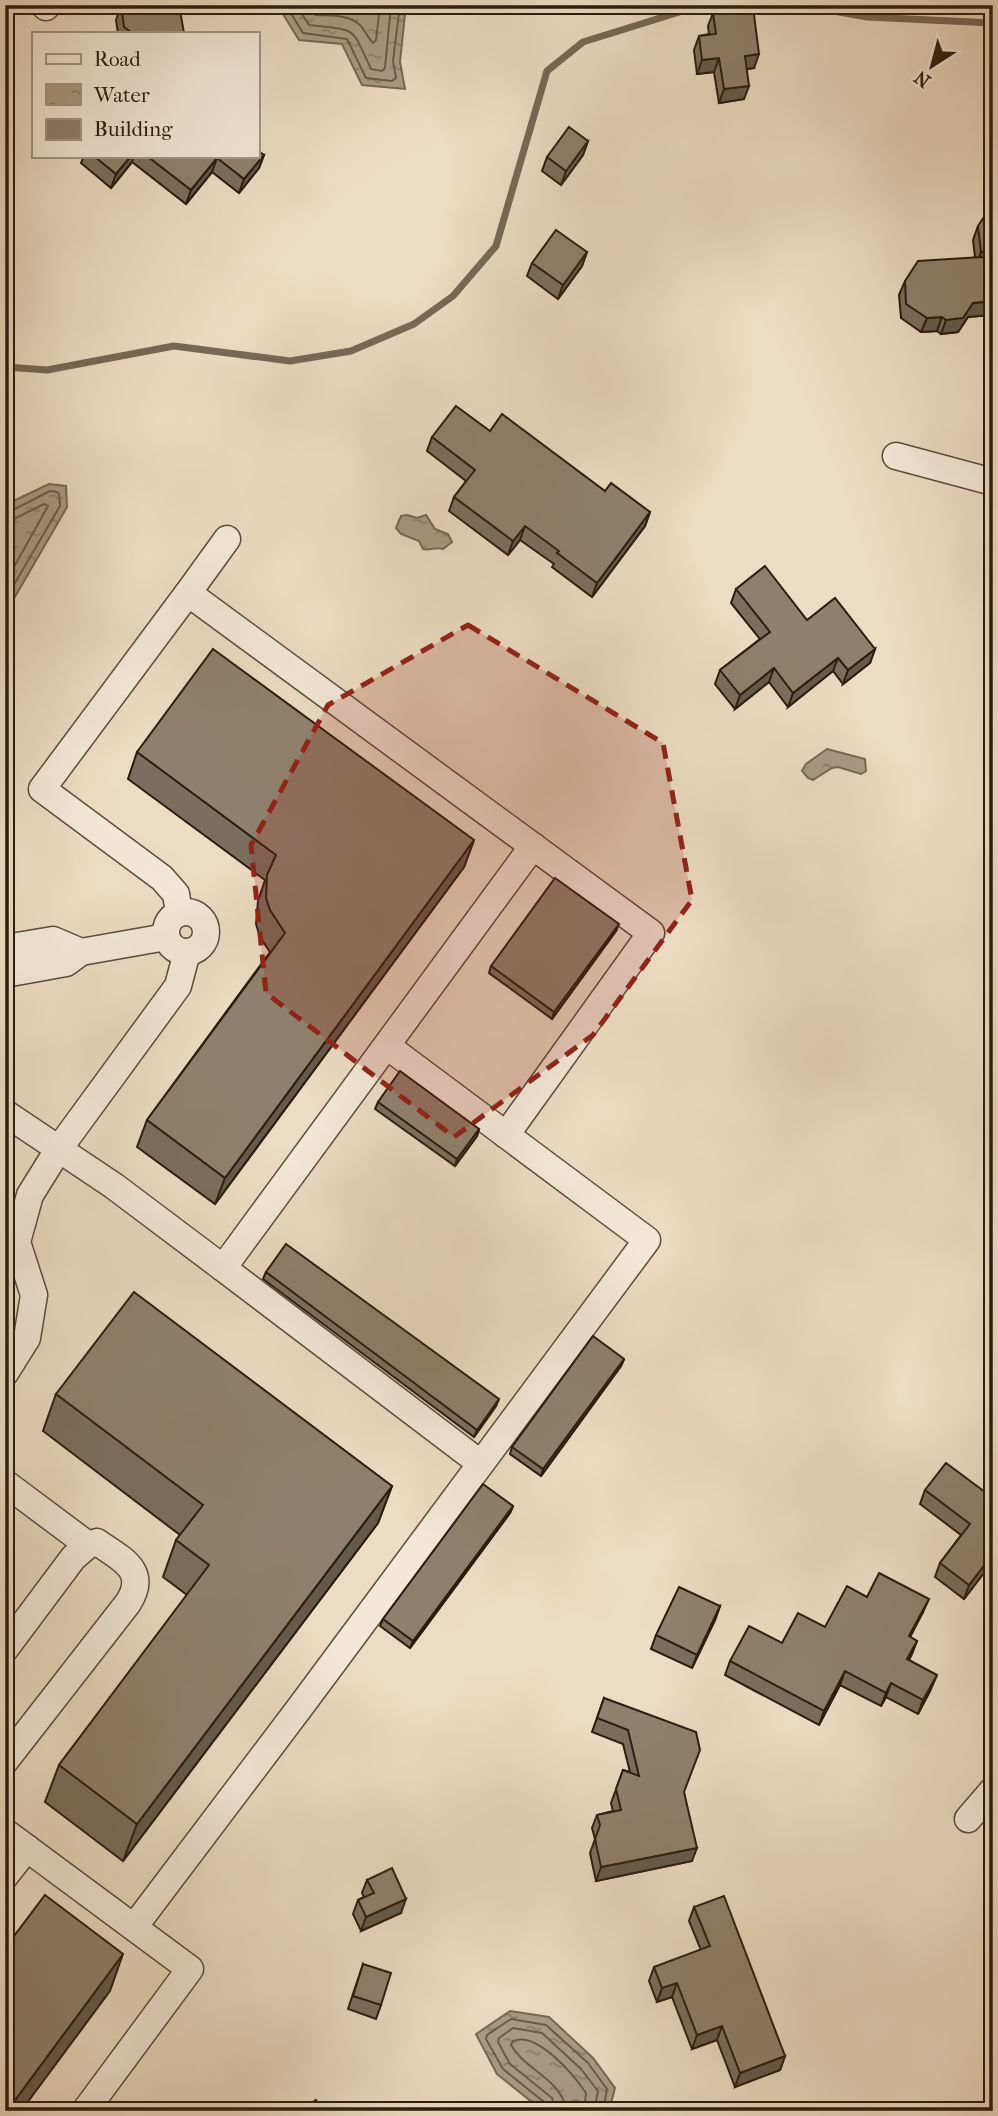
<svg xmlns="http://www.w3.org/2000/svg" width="998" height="2116" viewBox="0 0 998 2116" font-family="'IM FELL French Canon',serif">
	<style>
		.water { fill: url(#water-ripples); stroke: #776856; stroke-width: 2 }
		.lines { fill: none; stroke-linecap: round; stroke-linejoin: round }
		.shore { stroke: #6a5c4a; stroke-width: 2 }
		.stream { stroke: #776856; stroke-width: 7 }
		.minor-casing { stroke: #5b4c3c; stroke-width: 29 }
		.minor { stroke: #f3e8d8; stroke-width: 26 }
		.wall { fill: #7b6e5e; stroke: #2b1c0f; stroke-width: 2 }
		.shaded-wall { fill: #645a4c; stroke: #2b1c0f; stroke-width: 2 }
		.building { fill: #8f806d; stroke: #2b1c0f; stroke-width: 2 }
		.marked { fill: #8f2418; fill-opacity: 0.2; stroke: #8f2418; stroke-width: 5; stroke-dasharray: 14 9; stroke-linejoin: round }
	</style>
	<defs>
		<pattern id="water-ripples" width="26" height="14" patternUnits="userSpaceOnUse" patternTransform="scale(1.75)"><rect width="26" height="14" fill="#aa9b86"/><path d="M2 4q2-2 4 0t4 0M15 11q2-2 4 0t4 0" fill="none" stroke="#8b7e6c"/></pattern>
	</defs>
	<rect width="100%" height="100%" fill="#ecdcc3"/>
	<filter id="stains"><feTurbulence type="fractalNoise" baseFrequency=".00286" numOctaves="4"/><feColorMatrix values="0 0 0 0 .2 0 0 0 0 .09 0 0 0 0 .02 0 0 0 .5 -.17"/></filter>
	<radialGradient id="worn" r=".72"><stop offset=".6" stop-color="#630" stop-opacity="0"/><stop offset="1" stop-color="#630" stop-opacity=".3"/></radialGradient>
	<g class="water">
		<path d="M406,5L400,62L405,89L362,85L342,44L299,40L278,6Z"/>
		<path d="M49,484L66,486L67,507L5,614V505Z"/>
		<path d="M407,515L417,518L426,515L435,529L448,534L452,542L443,549C435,546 431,551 423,549L419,541L401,534L396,528L401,516Z"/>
		<path d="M827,749L865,759L866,771L861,774L838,767L832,768L813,780L808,778L802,771L806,764Z"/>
		<path d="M510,2011L549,2017L593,2058L615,2088L609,2111H543L497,2074L476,2034Z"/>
	</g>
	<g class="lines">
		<g class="shore">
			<path d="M286,5L303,33L347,39L366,78L392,81L396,78L393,61L400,5"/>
			<path d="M296,5L309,25C358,31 350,24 371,69L382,71L385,68L391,5"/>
			<path d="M308,5L315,15C330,16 348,14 360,25C365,30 368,38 373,43L376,40L380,5"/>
			<path d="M5,511H11L50,491L57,492L59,494L60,506L5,600"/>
			<path d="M5,520L14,519L44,504L48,506L5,583"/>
			<path d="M546,2111L544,2102L503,2069L486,2039L487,2035L511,2019L546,2025L588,2063L607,2089L603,2111"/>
			<path d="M555,2111L552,2098L510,2064L498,2042L499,2038L513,2028L542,2033L581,2069L598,2091L594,2111"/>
			<path d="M566,2111C564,2081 525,2070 511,2045L513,2041C537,2031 574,2075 586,2093L584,2111"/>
		</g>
		<g class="stream">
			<path d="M800,5L867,17L993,23"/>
			<path d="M5,367L47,370L174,346L290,361L351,351L414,324L453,296L496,246L547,71L583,42L702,5"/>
		</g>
		<defs>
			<g id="minor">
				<path d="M44,5L46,7"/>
				<path d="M896,456L993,482"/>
				<path d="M188,593L227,539"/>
				<circle cx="186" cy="932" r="20"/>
				<path d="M179,913L176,894L162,878L42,789L188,593L651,933L506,1135"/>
				<path d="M5,948L53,940L81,952"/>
				<path d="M5,974L66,963L81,952L166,937"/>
				<path d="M5,1113L114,1186L223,1268L533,846"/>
				<path d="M223,1268L480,1463"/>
				<path d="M5,1373L27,1338L34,1295L17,1242L30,1195L58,1150L178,986L187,952"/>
				<path d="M5,1483L88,1545"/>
				<path d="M5,1649L73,1558L88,1545L97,1542C121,1559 149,1570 128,1603L5,1761"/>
				<path d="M968,1819L993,1790"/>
				<path d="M5,1832L190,1969L85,2111"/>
				<path d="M5,1876L27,1848"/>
				<path d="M134,1927L301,1706L647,1240L387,1046"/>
			</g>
		</defs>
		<use href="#minor" class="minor-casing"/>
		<use href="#minor" class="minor"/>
	</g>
	<g class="wall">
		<path d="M121,6L184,33H118L116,20Z"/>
		<path d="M713,13L754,68L747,69L744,99L719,103L714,72L697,74L694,50L699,36L709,34L708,26Z"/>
		<path d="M588,141L583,155L561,185L542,171L547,157Z"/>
		<path d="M264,155L259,168L239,193L212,172L186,204L132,162L111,188L81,163L84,156H257Z"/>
		<path d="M993,216V317L991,315L968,317L958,332L941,334L937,331L921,332L901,318L899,295L905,281L975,257L973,240L978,226Z"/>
		<path d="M587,252L582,266L558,299L527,276L532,263Z"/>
		<path d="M490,431L605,491L650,512L645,526L592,597L552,567L554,564L520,540L508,555L449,511L454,497L466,481L427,451L432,437Z"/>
		<path d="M736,589L875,649L870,663L843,684L833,671L788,707L769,682L735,709L715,684L720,670L760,639L731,603Z"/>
		<path d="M137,752L474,840L464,867L215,1204L137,1147L147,1120L270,952L260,937L256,924L258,901L265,880L128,779Z"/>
		<path d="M616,931L552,1019L489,973L491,966Z"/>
		<path d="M378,1102L479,1129L477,1136L455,1166L375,1109Z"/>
		<path d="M266,1272L496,1406L474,1437L263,1279Z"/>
		<path d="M624,1359L621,1366L541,1476L510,1454L512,1447Z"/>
		<path d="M56,1394L392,1486L378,1523L123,1861L45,1802L59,1765L187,1595L163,1577L176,1540L180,1535L43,1431Z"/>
		<path d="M925,1490L993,1498V1561L964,1599L935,1577L940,1563L961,1535L920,1504Z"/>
		<path d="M513,1506L510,1513L410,1648L380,1626L383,1619Z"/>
		<path d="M867,1597L923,1612L910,1637L917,1641L909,1660L931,1689L918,1714L886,1697L881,1706L840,1685L819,1725L725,1675L730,1661L782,1643L825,1627Z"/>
		<path d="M720,1606L715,1620L692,1668L651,1649L656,1635Z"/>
		<path d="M604,1698L684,1792L692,1861L596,1881L590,1853L595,1839L592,1828L597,1815L613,1811L611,1803L623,1770L630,1772L623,1744L592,1732Z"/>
		<path d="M367,1880L401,1913L361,1931L353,1914L358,1900L364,1897L362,1893Z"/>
		<path d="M694,1907L785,2056L780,2070L735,2087L717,2040L692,2049L672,1997L657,2002L649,1981L654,1967L701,1950L689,1921Z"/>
		<path d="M363,1964L381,2005L376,2019L348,2009Z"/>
	</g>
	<g class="shaded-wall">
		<path d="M759,54L754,68L740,70L745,56Z"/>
		<path d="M719,58L714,72L697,74L702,60Z"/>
		<path d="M749,86L744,99L719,103L724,89Z"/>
		<path d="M588,141L583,155L561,185L566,171Z"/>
		<path d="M264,155L259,168L239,193L244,179Z"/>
		<path d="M131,156H134L132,162L111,188L116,174Z"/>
		<path d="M217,158L212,172L186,204L191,190Z"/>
		<path d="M993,251V264L976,266L981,252Z"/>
		<path d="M587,252L582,266L558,299L563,285Z"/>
		<path d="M993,301V309L991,315L968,317L958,332L941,334L946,320L973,303Z"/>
		<path d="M942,317L937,331L921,332L927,318Z"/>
		<path d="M650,512L645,526L592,597L597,583Z"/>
		<path d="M525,526L520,540L508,555L513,541Z"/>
		<path d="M875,649L870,663L843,684L848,670Z"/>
		<path d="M838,658L833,671L788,707L793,693Z"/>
		<path d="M774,668L769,682L735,709L740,695Z"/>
		<path d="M474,840L464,867L215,1204L225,1178Z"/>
		<path d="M619,924L616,931L552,1019L554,1012Z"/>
		<path d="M479,1129L477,1136L455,1166L457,1159Z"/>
		<path d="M624,1359L621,1366L541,1476L543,1469Z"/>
		<path d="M499,1399L496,1406L474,1437L477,1430Z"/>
		<path d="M392,1486L378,1523L123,1861L137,1824Z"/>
		<path d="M513,1506L510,1513L410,1648L413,1641Z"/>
		<path d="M993,1554V1561L964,1599L969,1585Z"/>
		<path d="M929,1599L923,1612L903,1650L909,1636Z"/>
		<path d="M720,1606L715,1620L692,1668L697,1655Z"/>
		<path d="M917,1641L912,1654L902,1673L907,1659Z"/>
		<path d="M845,1671L840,1685L819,1725L824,1711Z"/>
		<path d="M937,1675L931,1689L918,1714L923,1700Z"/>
		<path d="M891,1683L886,1697L881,1706L886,1693Z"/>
		<path d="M697,1848L692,1861L596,1881L601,1867Z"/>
		<path d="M406,1899L401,1913L361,1931L366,1917Z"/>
		<path d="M123,1954L110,1991L21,2111H7Z"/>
		<path d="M677,1983L672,1997L657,2002L662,1988Z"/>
		<path d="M722,2026L717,2040L692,2049L697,2035Z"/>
		<path d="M785,2056L780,2070L735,2087L740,2073Z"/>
	</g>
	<g class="building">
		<path d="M122,5H179L184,33H132L124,27L121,6Z"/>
		<path d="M753,7L759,54L745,56L749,86L724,89L719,58L702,60L699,36L716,34L713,13Z"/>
		<path d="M569,127L588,141L566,171L547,157Z"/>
		<path d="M257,150L264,155L244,179L217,158L191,190L147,156H257Z"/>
		<path d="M94,156H131L116,174Z"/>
		<path d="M993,216V251L981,252L978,226L984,217Z"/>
		<path d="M556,230L587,252L563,285L532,263Z"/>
		<path d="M982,257L993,264V301L973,303L963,318L946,320L942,317L927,318L906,304L905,281L918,261Z"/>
		<path d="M456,406L490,431L502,414L605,491L611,483L650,512L597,583L557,553L559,551L525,526L513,541L454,497L475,470L432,437Z"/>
		<path d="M765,566L807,620L835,598L875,649L848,670L838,658L793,693L774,668L740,695L720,670L770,632L736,589Z"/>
		<path d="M213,649L474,840L225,1178L147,1120L285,933L270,910L266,898L267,875L276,855L137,752Z"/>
		<path d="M555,878L619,924L554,1012L491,966Z"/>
		<path d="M400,1071L479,1129L457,1159L378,1102Z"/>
		<path d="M286,1244L499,1399L477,1430L266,1272Z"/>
		<path d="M134,1292L392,1486L137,1824L59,1765L209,1565L176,1540L203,1505L56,1394Z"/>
		<path d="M593,1336L624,1359L543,1469L512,1447Z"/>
		<path d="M946,1463L993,1498V1554L969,1585L940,1563L970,1524L925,1490Z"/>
		<path d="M483,1484L513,1506L413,1641L383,1619Z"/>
		<path d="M879,1573L929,1599L909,1636L917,1641L907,1659L937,1675L923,1700L891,1683L886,1693L845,1671L824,1711L730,1661L749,1626L782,1643L798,1613L825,1627L847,1586L867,1597Z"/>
		<path d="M679,1587L720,1606L697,1655L656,1635Z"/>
		<path d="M604,1698L696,1732L700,1750L684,1792L697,1848L601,1867L595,1839L600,1825L597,1815L621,1810L616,1789L623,1770L639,1776L628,1730L597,1718Z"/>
		<path d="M392,1868L406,1899L366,1917L358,1900L374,1893L367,1880Z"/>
		<path d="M45,1895L123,1954L7,2111H5V1948Z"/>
		<path d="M724,1896L785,2056L740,2073L722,2026L697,2035L677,1983L662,1988L654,1967L710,1946L694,1907Z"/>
		<path d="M363,1964L391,1973L381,2005L353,1996Z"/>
		<path d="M316,2100L322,2111H300Z"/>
	</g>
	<path class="marked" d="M468,625L663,743L692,900L593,1035L454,1137L266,993L251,845L328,705Z"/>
	<rect width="998" height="2116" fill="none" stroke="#ecdcc3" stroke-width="28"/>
	<rect x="7" y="7" width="984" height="2102" fill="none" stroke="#2b1c0f" stroke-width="3.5"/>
	<rect x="14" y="14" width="970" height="2088" fill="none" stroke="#2b1c0f" stroke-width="2"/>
	<rect x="32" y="32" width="228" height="126" fill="#f3e8d8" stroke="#a39688" stroke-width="2"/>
	<rect x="46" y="54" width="35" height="10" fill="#f3e8d8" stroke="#a39688" stroke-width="2"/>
	<text x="94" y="66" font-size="21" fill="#2b1c0f">Road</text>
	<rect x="46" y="84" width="35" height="21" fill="url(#water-ripples)" stroke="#a39688" stroke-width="2"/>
	<text x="94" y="102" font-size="21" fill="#2b1c0f">Water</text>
	<rect x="46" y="119" width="35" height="21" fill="#8f806d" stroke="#a39688" stroke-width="2"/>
	<text x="94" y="136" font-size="21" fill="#2b1c0f">Building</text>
	<g transform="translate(932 66) rotate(216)" stroke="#f3e8d8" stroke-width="5" paint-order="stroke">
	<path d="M0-5L12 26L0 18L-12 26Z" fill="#2b1c0f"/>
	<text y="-10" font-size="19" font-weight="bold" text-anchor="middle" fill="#2b1c0f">N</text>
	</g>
	<rect width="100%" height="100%" filter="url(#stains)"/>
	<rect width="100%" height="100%" fill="url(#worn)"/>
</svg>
